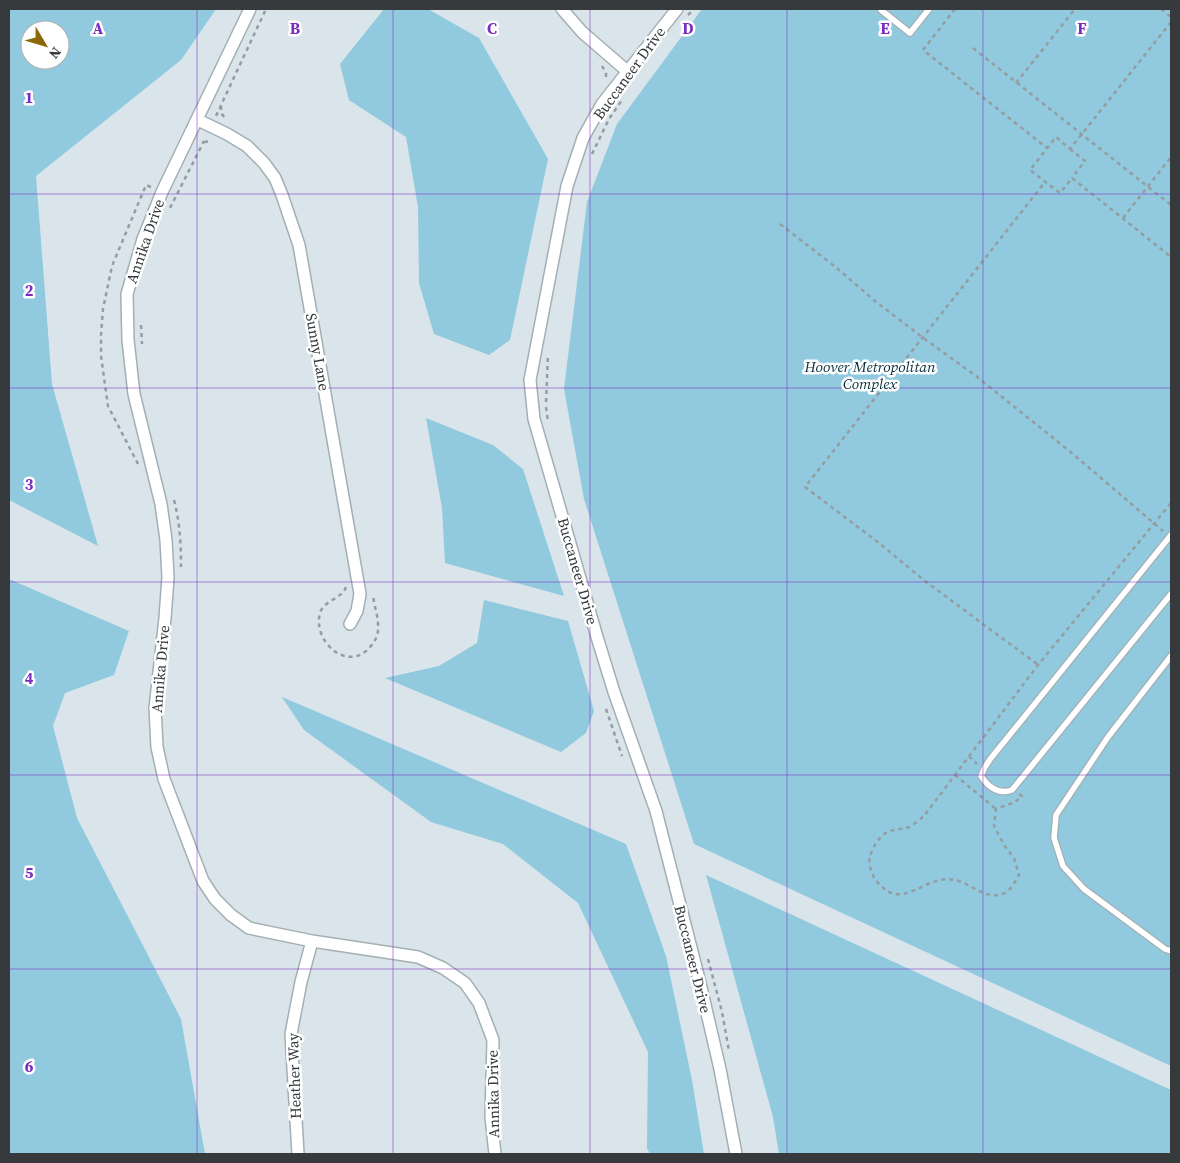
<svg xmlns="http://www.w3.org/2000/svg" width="1180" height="1163" viewBox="0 0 1180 1163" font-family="'Source Serif 4',serif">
<rect width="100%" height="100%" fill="#d9e5ea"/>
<path fill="#91c9de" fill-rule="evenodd" d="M 9,9 L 216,9 L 181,60 L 36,176 L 52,384 L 98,546 L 9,500 ZM 30,30 L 60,30 L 60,60 L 30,60 Z
M 384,9 L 428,9 L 479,38 L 548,159 L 510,340 L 489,355 L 434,334 L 419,283 L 418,207 L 406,137 L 349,100 L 340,64 Z
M 702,9 L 1171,9 L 1171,1066 L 694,844 L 584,499 L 564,389 L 587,202 L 617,124 Z
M 426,418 L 493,445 L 523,469 L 564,596 L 445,563 L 442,508 Z
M 9,579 L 129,631 L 114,675 L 65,693 L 53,726 L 77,818 L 181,1019 L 205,1154 L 9,1154 Z
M 484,600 L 568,621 L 594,711 L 586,733 L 561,752 L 385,678 L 439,666 L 477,643 Z
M 282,697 L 626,844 L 666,956 L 692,1080 L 704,1154 L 650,1154 L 647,1148 L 648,1052 L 578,903 L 503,844 L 431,822 L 304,730 Z
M 706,875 L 1171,1090 L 1171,1154 L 779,1154 L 773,1117 Z"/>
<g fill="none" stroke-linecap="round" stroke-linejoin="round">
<defs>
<path id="lane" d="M 882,9 L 881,10 L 910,33 L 929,9
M 1171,535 L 991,758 L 985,767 L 981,776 C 988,787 999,795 1012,790 L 1171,594
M 1171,656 L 1108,737 L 1056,815 L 1054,838 L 1063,866 L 1084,889 L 1165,949 L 1171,951"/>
<path id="street" d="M 250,9 L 162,192 L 143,239 L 127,294 L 128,340 L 134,394 L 161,504 L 166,540 L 168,577 L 165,618 L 155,708 L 157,747 L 164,779 L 203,881 L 215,899 L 231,915 L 249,928 L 312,941 L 418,957 L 443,968 L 465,983 L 479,1003 L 493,1040 L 491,1117 L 495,1154
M 562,9 L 582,32 L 627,71
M 677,9 L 602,104 L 583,138 L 567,186 L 530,380 L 534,419 L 597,637 L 614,692 L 656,811 L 699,979 L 720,1069 L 736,1154
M 198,120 L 227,134 L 247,146 L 264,163 L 275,178 L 282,195 L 299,245 L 360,594 L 357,611 L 350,624
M 298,1154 L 291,1034 L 301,982 L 312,941"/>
</defs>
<use href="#lane" stroke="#a3afb3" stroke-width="8"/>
<use href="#street" stroke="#a3afb3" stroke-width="14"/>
<path stroke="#949da1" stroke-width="2.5" stroke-dasharray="4 4" stroke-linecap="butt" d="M 955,9 L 923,50 L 1047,148
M 1161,9 L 1171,17
M 688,15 L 694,9
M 1171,22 L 1070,149 L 1056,137 L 1030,170 L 1060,193 L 1072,178 L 1171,257
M 973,48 L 1171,205
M 602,66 L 606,73 L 606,79
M 1016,83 L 1075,9
M 221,106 L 221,113 L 225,118
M 216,116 L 266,9
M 204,142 L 212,141
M 1070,149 L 1085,161 L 1072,178
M 592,154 L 609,119 L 622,100
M 170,208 L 204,141
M 1123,218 L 1171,157
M 780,224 L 838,269 L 875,301 L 922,337 L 976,376 L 1073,454 L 1163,531
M 141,325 L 142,344
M 546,402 L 548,355
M 546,407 L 548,422
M 138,464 L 108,406 L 101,356 L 101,335 L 103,309 L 112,266 L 146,185 L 151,187
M 174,500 C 180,523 181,544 181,567
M 346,587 C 342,599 324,600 320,613 C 312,642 349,674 371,646 C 375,641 378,636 378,629 C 379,619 374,606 373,595
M 1037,664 L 925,581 L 879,543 L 805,487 L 1045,182
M 606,709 L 622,756
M 969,756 L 977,764
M 955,775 L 996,809
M 1019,794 L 1022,796 L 1015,802 L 996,809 L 994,826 L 1004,845 L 1014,858 L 1019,875 C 1014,884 1009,894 998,895 C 982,897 969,883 955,880 C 923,873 902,916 875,879 C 872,875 868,863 870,857 C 872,848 880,834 890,831 C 896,829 903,829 909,827 C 914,825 920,819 924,816 L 1038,665 L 1171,503
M 708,959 L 722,1012 L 729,1051"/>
<use href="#lane" stroke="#fff" stroke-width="5.5"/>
<use href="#street" stroke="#fff" stroke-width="11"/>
</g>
<path fill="none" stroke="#7b2cbf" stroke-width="1" stroke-opacity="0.55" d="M 197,9 L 197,1154M 393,9 L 393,1154M 590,9 L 590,1154M 787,9 L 787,1154M 983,9 L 983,1154M 9,194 L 1171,194M 9,388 L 1171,388M 9,582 L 1171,582M 9,775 L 1171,775M 9,969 L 1171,969"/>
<g text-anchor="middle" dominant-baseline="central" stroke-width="5" stroke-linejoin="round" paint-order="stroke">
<g font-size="15" fill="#363a3c" stroke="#fff">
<text transform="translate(629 73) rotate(-54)">Buccaneer Drive</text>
<text transform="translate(145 241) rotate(-71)">Annika Drive</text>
<text transform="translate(318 352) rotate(80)">Sunny Lane</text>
<text transform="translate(578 571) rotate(74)">Buccaneer Drive</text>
<text transform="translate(160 669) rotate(-85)">Annika Drive</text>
<text transform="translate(693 959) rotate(76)">Buccaneer Drive</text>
<text transform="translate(294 1076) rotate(-92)">Heather Way</text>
<text transform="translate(493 1094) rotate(-91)">Annika Drive</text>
</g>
<g font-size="15" font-style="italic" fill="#062f3c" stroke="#fff">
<text x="870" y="366">Hoover Metropolitan<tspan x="870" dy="17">Complex</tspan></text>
</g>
</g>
<g font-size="16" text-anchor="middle" font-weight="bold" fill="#7b2cbf" stroke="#fff" stroke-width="5" stroke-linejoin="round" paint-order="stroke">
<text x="98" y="34">A</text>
<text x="295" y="34">B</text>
<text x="492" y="34">C</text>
<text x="688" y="34">D</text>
<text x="885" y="34">E</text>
<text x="1082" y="34">F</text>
<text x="29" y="103">1</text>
<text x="29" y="296">2</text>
<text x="29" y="490">3</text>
<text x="29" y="684">4</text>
<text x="29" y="878">5</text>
<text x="29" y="1072">6</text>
</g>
<rect width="1180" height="1163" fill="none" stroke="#363a3c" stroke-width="20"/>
<g transform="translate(45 45) rotate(128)"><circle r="24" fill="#ffffff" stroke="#afb0b1"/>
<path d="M0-4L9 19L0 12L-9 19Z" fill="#8d680a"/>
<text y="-8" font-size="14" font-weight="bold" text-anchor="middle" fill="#363a3c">N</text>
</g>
</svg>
